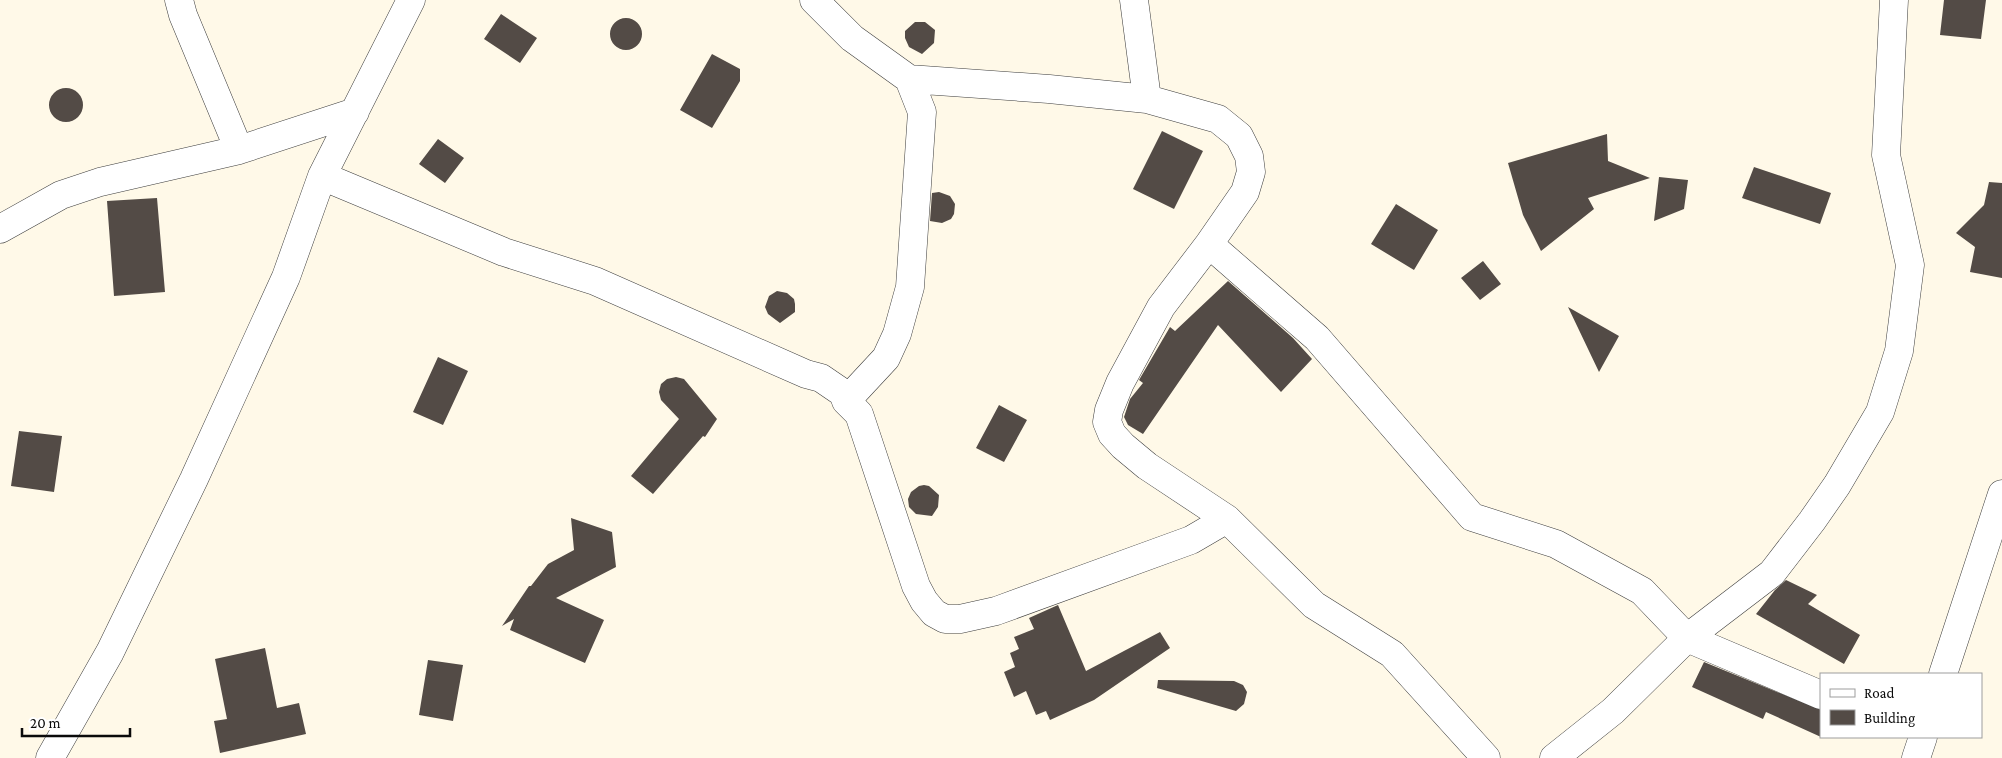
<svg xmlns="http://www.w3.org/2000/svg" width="2002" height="758" viewBox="0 0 2002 758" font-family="'Crimson Pro',serif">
<rect width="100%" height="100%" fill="#fff9e8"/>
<path fill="#534b46" d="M 1944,0 L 1986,0 L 1981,39 L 1940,35 Z
M 501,14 L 537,38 L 520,63 L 484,39 Z
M610 34a16 16 0 1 1 32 0a16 16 0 1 1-32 0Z
M 915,22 L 925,22 L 935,30 L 934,43 L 922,54 L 909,47 L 905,38 L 905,31 Z
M 712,54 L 740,69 L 740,81 L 712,128 L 680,110 Z
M49 105a17 17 0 1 1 34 0a17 17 0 1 1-34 0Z
M 1162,131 L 1203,151 L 1174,209 L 1133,189 Z
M 1607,134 L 1608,161 L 1650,178 L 1588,198 L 1594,209 L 1541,251 L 1523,215 L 1508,163 Z
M 438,139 L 464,158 L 445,183 L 419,164 Z
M 1754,167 L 1831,193 L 1820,224 L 1742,198 Z
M 1659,177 L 1688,180 L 1684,209 L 1654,221 Z
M 1989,182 L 2002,183 L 2002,278 L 1970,272 L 1975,247 L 1956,233 L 1984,205 Z
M 939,192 L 950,196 L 955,204 L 954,214 L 951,219 L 942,223 L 930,221 L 932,193 Z
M 157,198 L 165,292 L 114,296 L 107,201 Z
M 1396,204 L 1438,230 L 1414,270 L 1371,244 Z
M 1483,261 L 1501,284 L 1480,300 L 1461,278 Z
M 1228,281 L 1293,338 L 1312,359 L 1281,392 L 1218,325 L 1143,434 L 1128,425 L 1124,417 L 1130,399 L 1143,383 L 1139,380 L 1170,327 L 1175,331 Z
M 777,291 L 787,293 L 794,299 L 795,304 L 795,312 L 780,323 L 768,314 L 765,307 L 769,296 Z
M 1568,307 L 1619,336 L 1599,372 Z
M 438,357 L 468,371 L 443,425 L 413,412 Z
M 676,377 L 684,379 L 717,419 L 705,437 L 703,436 L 653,494 L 631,476 L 679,419 L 661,400 L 659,392 L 661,384 L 667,379 Z
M 999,405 L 1027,420 L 1004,462 L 976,448 Z
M 19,431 L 62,436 L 54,492 L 11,486 Z
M 924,485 L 929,486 L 939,495 L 938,507 L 932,516 L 916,514 L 909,507 L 908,499 L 911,492 L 919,486 Z
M 571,518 L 612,532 L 616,567 L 556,598 L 604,620 L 585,663 L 510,630 L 514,619 L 502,626 L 529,586 L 531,586 L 548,564 L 574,550 Z
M 1786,580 L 1817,595 L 1808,604 L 1860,635 L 1844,664 L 1756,614 L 1775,590 Z
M 1058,605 L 1086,671 L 1160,632 L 1170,648 L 1094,700 L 1050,720 L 1046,711 L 1036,715 L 1026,691 L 1014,697 L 1004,672 L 1015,667 L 1010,653 L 1019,649 L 1014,637 L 1034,629 L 1029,618 Z
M 265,648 L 277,708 L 299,703 L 306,734 L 220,753 L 214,721 L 227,719 L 215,659 Z
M 428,660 L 463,665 L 453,721 L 419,715 Z
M 1704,662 L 1821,710 L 1821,737 L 1766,712 L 1763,719 L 1692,687 Z
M 1158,680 L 1234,681 L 1243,685 L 1247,692 L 1244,704 L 1236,711 L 1157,688 Z"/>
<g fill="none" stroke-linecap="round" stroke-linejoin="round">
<defs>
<path id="minor" d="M 179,0 L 183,15 L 239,150
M 814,0 L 852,38 L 909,79 L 922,112 L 910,287 L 897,334 L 886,358 L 846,401
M 1134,0 L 1147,99
M 909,79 L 1049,89 L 1147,99 L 1218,119 L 1239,136 L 1249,156 L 1251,172 L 1245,192 L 1209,244 L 1161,307 L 1120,383 L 1109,410 L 1107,422 L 1112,434 L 1123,446 L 1147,466 L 1227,519
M 322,176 L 504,252 L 595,281 L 806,374 L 821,378 L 843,393 L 846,401 L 859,414 L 916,586 L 924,601 L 934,613 L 945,619 L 960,619 L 996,611 L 1191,540 L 1227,519 L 1314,605 L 1392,654 L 1486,758
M 0,229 L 61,195 L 100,182 L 239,150 L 355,112
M 1209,244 L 1317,338 L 1472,517 L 1556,544 L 1642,591 L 1687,638 L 1821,695
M 50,758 L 110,652 L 194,479 L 286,277 L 322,176 L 411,0
M 1554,758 L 1613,711 L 1687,638 L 1772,573 L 1812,521 L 1837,485 L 1880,412 L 1899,351 L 1910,265 L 1886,155 L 1894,0"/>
<path id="tertiary" d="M 1943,674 L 2002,494
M 1916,758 L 1923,737"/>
</defs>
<use href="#minor" stroke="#3d3d3d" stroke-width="29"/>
<use href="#tertiary" stroke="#3d3d3d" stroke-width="29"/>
<use href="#minor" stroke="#fff" stroke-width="28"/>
<use href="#tertiary" stroke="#fff" stroke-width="28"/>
</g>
<rect x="1820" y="673" width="162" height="65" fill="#ffffff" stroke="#9d9d9d"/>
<rect x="1830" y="689" width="25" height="8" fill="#ffffff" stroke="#9d9d9d"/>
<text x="1864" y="698" font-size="15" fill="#0a0a0a">Road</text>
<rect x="1830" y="710" width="25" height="15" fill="#534b46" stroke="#9d9d9d"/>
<text x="1864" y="723" font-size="15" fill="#0a0a0a">Building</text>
<path d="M22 728v8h108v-8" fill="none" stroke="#0a0a0a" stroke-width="2.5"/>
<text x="30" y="728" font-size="15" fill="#0a0a0a" stroke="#ffffff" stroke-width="4" paint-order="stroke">20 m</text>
</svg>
